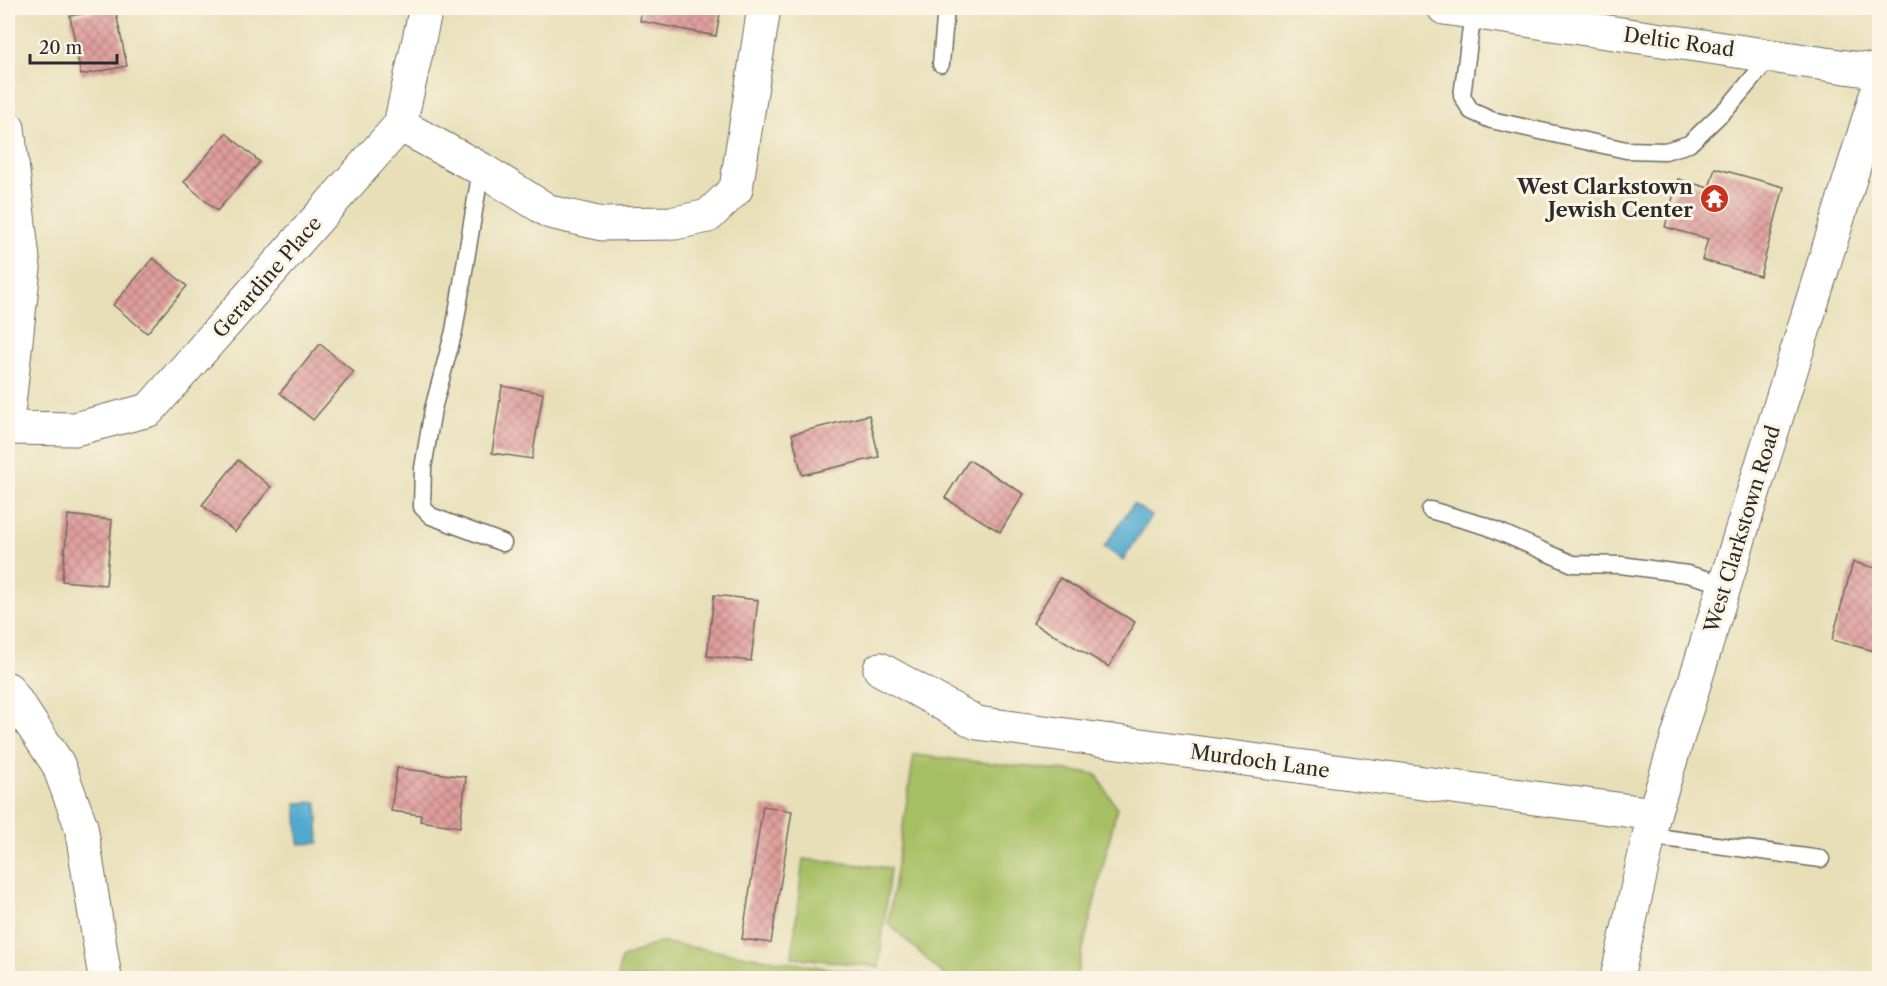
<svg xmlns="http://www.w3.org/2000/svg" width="1887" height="986" viewBox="0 0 1887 986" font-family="'Libre Caslon Text',serif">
<defs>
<pattern id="building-cross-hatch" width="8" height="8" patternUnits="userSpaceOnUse" patternTransform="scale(1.5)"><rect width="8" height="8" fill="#df9d9b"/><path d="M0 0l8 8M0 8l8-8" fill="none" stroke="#b5807f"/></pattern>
</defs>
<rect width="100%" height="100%" fill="#fcf5e5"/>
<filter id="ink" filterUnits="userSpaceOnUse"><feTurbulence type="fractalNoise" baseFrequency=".0167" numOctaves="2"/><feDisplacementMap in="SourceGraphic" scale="12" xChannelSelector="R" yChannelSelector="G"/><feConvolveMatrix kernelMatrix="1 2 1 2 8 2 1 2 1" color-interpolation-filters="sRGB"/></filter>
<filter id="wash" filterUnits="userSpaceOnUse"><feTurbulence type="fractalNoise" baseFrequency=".008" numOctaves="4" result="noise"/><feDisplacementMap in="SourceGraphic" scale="24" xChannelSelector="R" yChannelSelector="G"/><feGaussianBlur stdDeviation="1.35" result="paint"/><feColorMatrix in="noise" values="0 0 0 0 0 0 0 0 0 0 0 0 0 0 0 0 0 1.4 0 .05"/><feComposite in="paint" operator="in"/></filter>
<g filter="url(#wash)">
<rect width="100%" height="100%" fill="#e8dfb9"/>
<path fill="#a7bf64" stroke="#697548" stroke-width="1.5" d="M 914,755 L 1096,774 L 1117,808 L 1076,978 L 947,978 L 888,923 Z
M 803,859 L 890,868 L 879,967 L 792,957 Z
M 658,942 L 891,978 L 618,978 L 621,959 Z"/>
<path fill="#51aacf" stroke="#3e6a7d" stroke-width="1.5" d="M 1133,504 L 1152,516 L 1123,560 L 1104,547 Z
M 317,802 L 319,843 L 299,844 L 296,803 Z"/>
<g id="blocks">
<path fill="url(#building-cross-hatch)" d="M 115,8 L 127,66 L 81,75 L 70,16 Z
M 642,8 L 721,8 L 716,36 L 640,21 Z
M 226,133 L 260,162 L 217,211 L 184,182 Z
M 1715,168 L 1784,187 L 1760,276 L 1702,260 L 1708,239 L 1665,227 L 1678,179 L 1709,188 Z
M 153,258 L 187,286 L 147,333 L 113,305 Z
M 320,344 L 354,372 L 313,420 L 280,393 Z
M 502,386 L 543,393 L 532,459 L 492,453 Z
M 869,415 L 879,457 L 802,475 L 792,434 Z
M 238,460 L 271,487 L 235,532 L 202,505 Z
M 969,460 L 1024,494 L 1000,532 L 945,498 Z
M 68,515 L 112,520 L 106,585 L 62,581 Z
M 1853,562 L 1880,569 L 1880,636 L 1875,651 L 1832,640 Z
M 1060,578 L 1135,622 L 1109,667 L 1033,623 Z
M 714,595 L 758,600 L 751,661 L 707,656 Z
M 397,768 L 466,777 L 460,827 L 420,821 L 421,815 L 391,811 Z
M 763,806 L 792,811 L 771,943 L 742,939 Z"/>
</g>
</g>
<g filter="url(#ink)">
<use href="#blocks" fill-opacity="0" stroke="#6d6a5d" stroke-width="1.5"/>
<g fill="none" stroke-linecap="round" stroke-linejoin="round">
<defs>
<path id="service" d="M 1473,12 L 1462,96 L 1471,111 L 1491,120 L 1626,150 L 1665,151 L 1689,144 L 1731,104 L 1771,56
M 941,64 L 946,8
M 481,169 L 454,331 L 433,409 L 423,468 L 422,507 L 431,516 L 503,543
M 1430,510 L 1486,526 L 1573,564 L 1621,565 L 1687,574 L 1725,584
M 1649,836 L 1821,859"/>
<path id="minor" d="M 1444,8 L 1880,72
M 400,125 L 481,169 L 550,212 L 602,224 L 675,223 L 708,216 L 736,189 L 764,8
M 8,128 L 24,268 L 8,413
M 8,428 L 75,429 L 149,410 L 400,125 L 426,8
M 880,669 L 977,723 L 1654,814
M 8,689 L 58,764 L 81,826 L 105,978"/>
<path id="tertiary" d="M 1617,978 L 1654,814 L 1880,82"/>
</defs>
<use href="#service" stroke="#6d6a5d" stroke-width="19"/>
<use href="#minor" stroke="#6d6a5d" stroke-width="35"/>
<use href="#tertiary" stroke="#6d6a5d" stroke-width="35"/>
<use href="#service" stroke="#fff" stroke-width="16"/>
<use href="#minor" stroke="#fff" stroke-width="33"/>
<use href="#tertiary" stroke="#fff" stroke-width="33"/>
</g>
</g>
<defs>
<symbol id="temple-disc" viewBox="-11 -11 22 22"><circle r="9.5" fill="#c8321e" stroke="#fcf5e5"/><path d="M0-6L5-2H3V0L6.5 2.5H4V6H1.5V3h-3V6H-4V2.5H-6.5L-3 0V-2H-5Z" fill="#fff"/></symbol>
</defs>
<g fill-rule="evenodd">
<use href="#temple-disc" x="1698" y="182" width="33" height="33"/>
</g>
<g text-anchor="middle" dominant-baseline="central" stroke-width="6" stroke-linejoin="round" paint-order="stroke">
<g font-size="20" fill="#2b2b2b" stroke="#fcf5e5">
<text transform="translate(1679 42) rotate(8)">Deltic Road</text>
<text transform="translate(267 277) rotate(-49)">Gerardine Place</text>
<text transform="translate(1742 529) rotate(-73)">West Clarkstown Road</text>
<text transform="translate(1260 761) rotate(8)">Murdoch Lane</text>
</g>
<g font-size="20" font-weight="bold" fill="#2b2b2b" stroke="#fcf5e5" text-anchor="end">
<text x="1693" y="187">West Clarkstown<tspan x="1693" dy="23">Jewish Center</tspan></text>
</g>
</g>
<rect width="1887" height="986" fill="none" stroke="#fcf5e5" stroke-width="30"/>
<path d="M30 54v9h87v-9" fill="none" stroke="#2b2b2b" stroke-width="3"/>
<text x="39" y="54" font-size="18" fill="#2b2b2b" stroke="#fcf5e5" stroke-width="4.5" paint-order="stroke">20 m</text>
</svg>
